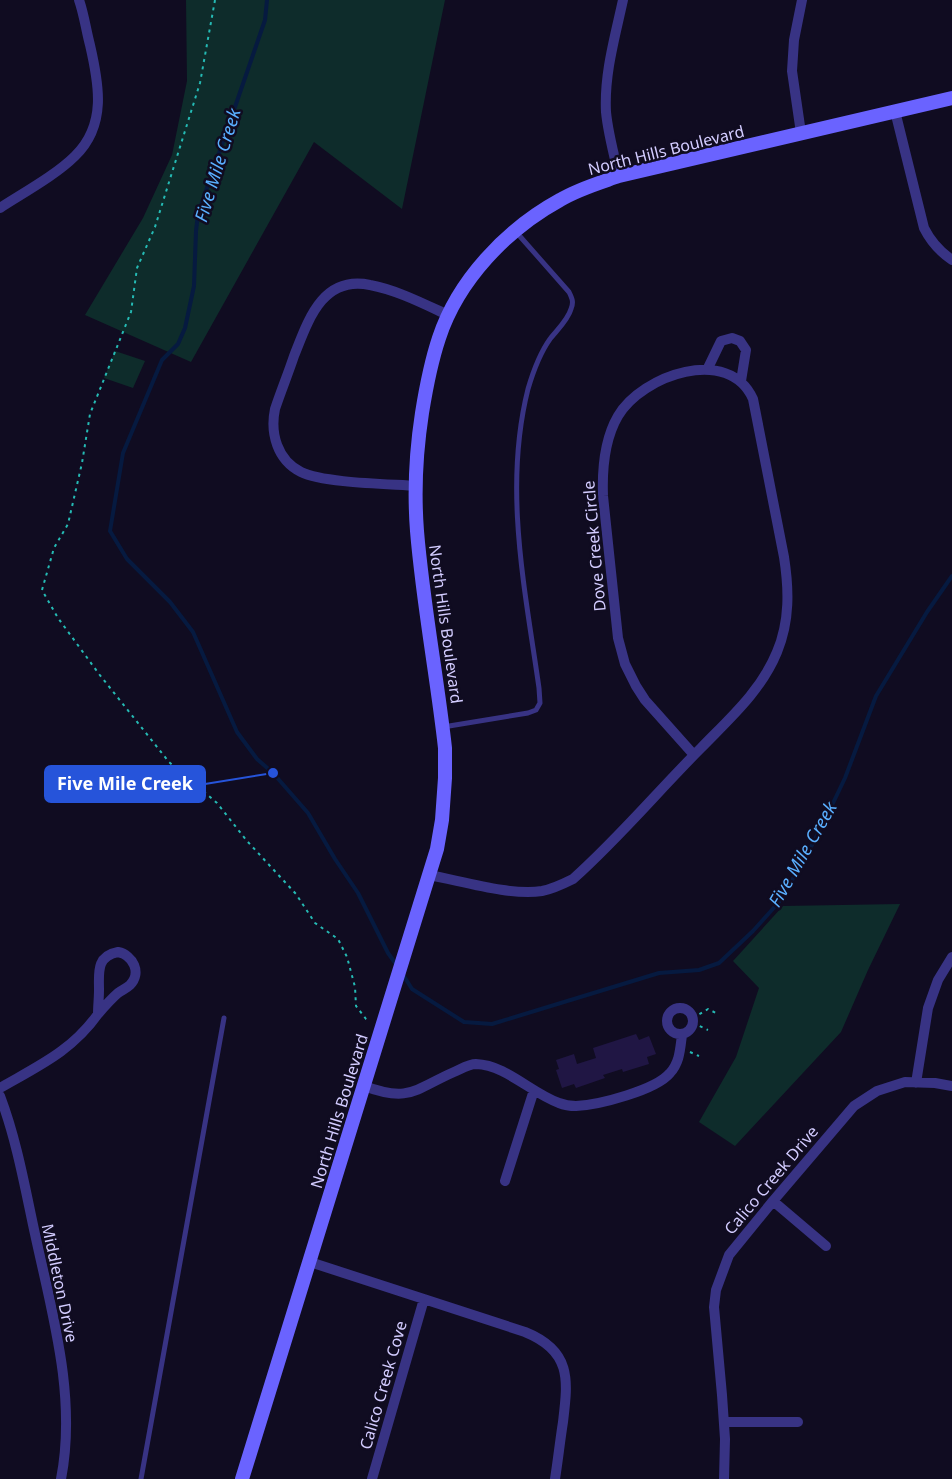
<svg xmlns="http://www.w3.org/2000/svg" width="952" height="1479" viewBox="0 0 952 1479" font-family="'Noto Sans',sans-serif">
<rect width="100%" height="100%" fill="#100c21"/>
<path fill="#0e2c2b" d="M 186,0 L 445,0 L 402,209 L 314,142 L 191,362 L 85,315 L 143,218 L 172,155 L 187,81 Z
M 115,351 L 145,361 L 133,388 L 104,378 Z
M 900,904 L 868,970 L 841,1032 L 735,1146 L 699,1122 L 736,1057 L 759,988 L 733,961 L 783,906 Z"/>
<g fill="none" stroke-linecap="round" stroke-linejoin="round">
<path stroke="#061a40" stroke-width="4" d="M 267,0 L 265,20 L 198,214 L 196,231 L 194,286 L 185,328 L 178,344 L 162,360 L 123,453 L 110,531 L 127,559 L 170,602 L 193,632 L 237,732 L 257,759 L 273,773 L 308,813 L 335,859 L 358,893 L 388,953 L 398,967
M 402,973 L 412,989 L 464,1022 L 492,1024 L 659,973 L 699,970 L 719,963 L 753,931 L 779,902 L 804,860 L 824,822 L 845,778 L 876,696 L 927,612 L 952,576"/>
</g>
<path fill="#201644" d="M 636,1034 L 639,1040 L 649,1036 L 656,1054 L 647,1057 L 649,1064 L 623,1072 L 622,1069 L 603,1075 L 605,1078 L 576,1088 L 574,1084 L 562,1088 L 556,1070 L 559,1069 L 556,1060 L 574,1054 L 577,1064 L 596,1058 L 593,1048 Z"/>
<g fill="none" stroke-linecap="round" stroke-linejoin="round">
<path stroke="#25bab4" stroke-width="2" stroke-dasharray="3 4.5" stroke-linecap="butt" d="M 215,0 L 200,83 L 155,227 L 137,268 L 131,312 L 90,414 L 82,463 L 68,524 L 54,548 L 42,590 L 58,618 L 99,674 L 169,762 L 217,803 L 247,841 L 296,894 L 315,923 L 338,939 L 347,957 L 355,987 L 356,1006 L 366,1019 L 369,1021
M 693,1018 L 708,1009 L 718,1014
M 693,1023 L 708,1030
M 690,1052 L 699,1056"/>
<path stroke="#383384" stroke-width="5" d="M 443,727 L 528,713 L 536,710 L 540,703 L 539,688 C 525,589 503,488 528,389 C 533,372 540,353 550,339 C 557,330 568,320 571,309 C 574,302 572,298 569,292 L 517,233
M 141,1479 L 224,1018"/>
<path stroke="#383384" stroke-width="10" d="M 895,111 L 924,228 C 931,242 939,251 952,260
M 801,133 L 792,71 L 794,40 L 802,0
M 619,176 C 614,155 608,133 606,112 C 604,74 615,37 623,0
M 0,208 C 23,193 56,175 75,156 C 107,125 99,84 90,45 C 86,30 84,14 79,0
M 707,370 L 721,341 L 732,338 L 740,341 L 746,350 L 741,381
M 416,486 C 389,484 323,483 301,472 C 277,460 270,433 275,409 C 281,391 288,374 294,356 C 308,321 322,275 370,285 C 397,290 424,304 448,315
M 429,875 C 462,881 510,896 542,891 C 553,889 563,884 573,879 C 619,838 658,791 701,748 C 730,718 761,691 777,652 C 790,621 789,589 784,557 L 753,399 C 729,345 642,375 618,416 C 604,440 602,469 603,496 L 618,638 L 625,664 L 636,686 L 645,700 L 694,755
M 118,952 C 133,955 142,973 130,985 C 127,988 122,990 118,993 C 111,999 104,1007 98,1014 C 98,1006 99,998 99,990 C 99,973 96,956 118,952 Z
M667 1021a13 13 0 1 1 26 0a13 13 0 1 1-26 0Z
M 916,1083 L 928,1008 L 938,980 L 952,957
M 364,1086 C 410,1103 415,1089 454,1072 C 461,1069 469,1064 476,1064 C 506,1065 531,1093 559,1103 C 564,1105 571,1106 576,1106 C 599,1105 656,1090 670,1073 C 680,1062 680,1049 682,1035
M 0,1088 C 38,1066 72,1051 98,1014
M 0,1096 C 17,1141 25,1188 35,1234 C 52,1313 77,1397 61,1479
M 505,1181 L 534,1090
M 773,1201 L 826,1246
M 310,1262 L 525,1332 C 572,1351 568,1380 563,1422 C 560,1441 558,1460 555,1479
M 724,1422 L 798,1422
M 372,1479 L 424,1299
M 724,1479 L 725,1439 L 722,1395 L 714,1307 L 716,1290 L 729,1255 L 773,1201 L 854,1106 L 877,1091 L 905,1082 L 935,1083 L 952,1086"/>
<path stroke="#6a63ff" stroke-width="14" d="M 242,1479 L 437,849 L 442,820 L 445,778 L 445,748 C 437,676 423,604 417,531 C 414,492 416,452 422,413 C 426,388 431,362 439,338 C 458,280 507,229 560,200 C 578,189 599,183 619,176 L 952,98"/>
</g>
<g text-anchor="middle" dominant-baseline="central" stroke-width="5" stroke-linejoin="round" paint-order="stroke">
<g font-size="16" fill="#d3ccff" stroke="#100c21">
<text transform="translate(666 150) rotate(-14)">North Hills Boulevard</text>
<text transform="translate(594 546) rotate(-95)">Dove Creek Circle</text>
<text transform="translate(446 624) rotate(82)">North Hills Boulevard</text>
<text transform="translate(339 1111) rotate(-73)">North Hills Boulevard</text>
<text transform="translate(771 1180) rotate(-50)">Calico Creek Drive</text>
<text transform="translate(60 1283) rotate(78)">Middleton Drive</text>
<text transform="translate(383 1385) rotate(-74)">Calico Creek Cove</text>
</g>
<g font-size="18" font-style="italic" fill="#5aafff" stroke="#100c21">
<text transform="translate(217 165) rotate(-73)">Five Mile Creek</text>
<text transform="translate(802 854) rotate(-60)">Five Mile Creek</text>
</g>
</g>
<path fill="none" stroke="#2654da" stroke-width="2" d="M273 773L205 784"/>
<circle fill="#2654da" stroke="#100c21" stroke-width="2" cx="273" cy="773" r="6"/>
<rect fill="#2654da" stroke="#2654da" stroke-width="2" x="45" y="766" width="160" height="36" rx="6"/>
<g font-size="18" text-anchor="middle" font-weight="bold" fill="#fff">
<text x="125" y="790">Five Mile Creek</text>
</g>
</svg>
